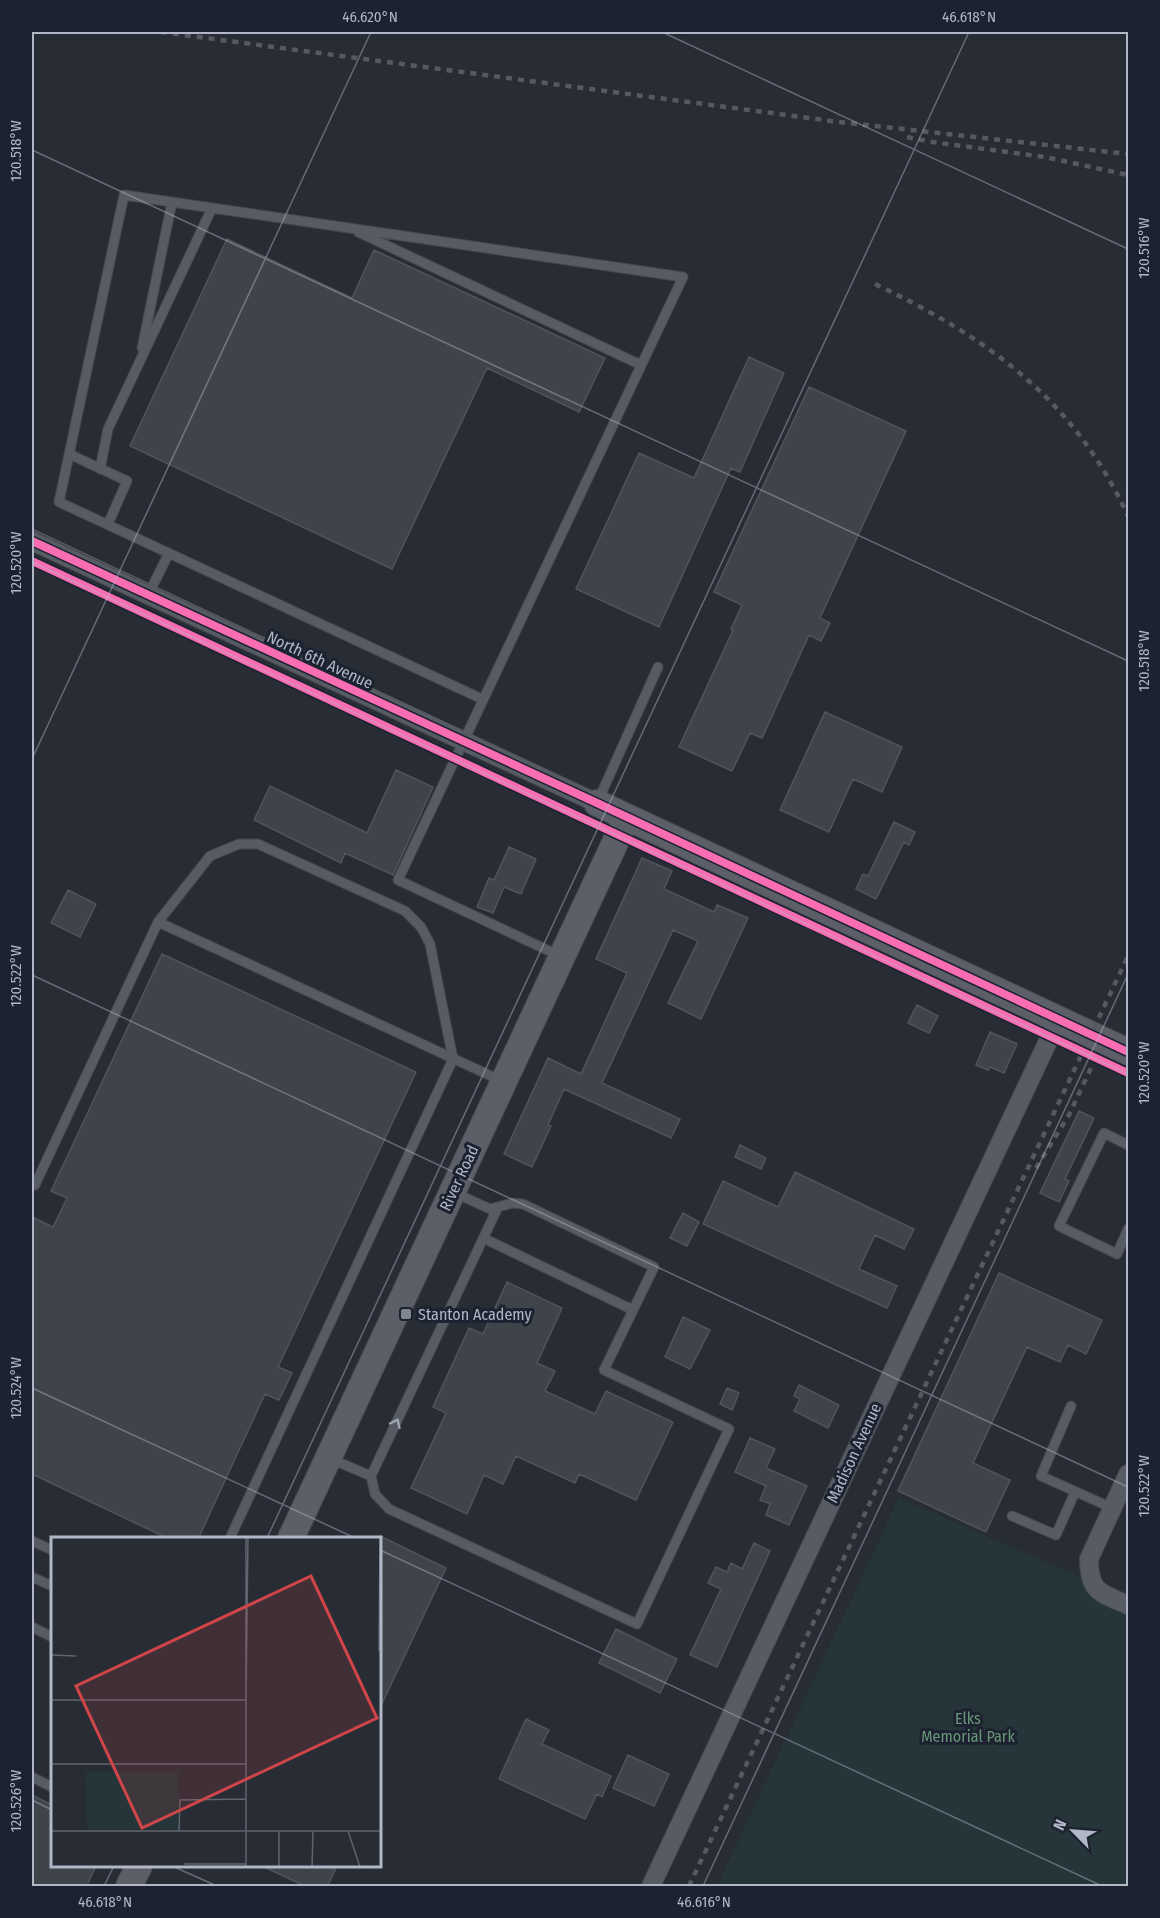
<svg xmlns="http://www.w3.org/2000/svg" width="1160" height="1918" viewBox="0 0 1160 1918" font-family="'Fira Sans Condensed',sans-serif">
<rect width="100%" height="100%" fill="#282c35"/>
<path fill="#25353a" d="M 899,1498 L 1128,1598 L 1128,1886 L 717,1886 Z"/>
<path fill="#3f434a" stroke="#50545d" stroke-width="1.5" d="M 227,239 L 352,298 L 374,250 L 605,358 L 579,412 L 487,368 L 392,569 L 130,446 Z
M 749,357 L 784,373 L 740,472 L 731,468 L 659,627 L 576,589 L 639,453 L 694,478 Z
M 809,387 L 906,431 L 820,618 L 830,623 L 821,641 L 809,635 L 762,738 L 750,733 L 732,771 L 679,747 L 733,630 L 731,629 L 742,605 L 714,592 Z
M 825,712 L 902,747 L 882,792 L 853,779 L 829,832 L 780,810 Z
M 396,770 L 433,787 L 393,875 L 345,853 L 341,863 L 254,820 L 270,786 L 367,833 Z
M 894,822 L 915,832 L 909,845 L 904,842 L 876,899 L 856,889 L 863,874 L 868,876 Z
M 509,847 L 536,859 L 521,894 L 504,887 L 493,913 L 477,907 L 489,878 L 494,880 Z
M 642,858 L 672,871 L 664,889 L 714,912 L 717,905 L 748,918 L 701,1019 L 668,1003 L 698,941 L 673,930 L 602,1083 L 680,1119 L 671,1138 L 564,1089 L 548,1125 L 551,1126 L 532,1167 L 504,1154 L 548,1058 L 581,1074 L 627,973 L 596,959 Z
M 68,890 L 96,904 L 80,937 L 51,923 Z
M 162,954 L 416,1072 L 278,1367 L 292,1373 L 279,1400 L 265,1394 L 198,1539 L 169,1539 L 32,1474 L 32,1217 L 53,1227 L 67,1198 L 51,1191 Z
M 917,1005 L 938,1016 L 929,1033 L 908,1023 Z
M 990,1032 L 1017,1044 L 1004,1073 L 990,1067 L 988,1070 L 976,1065 Z
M 1079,1111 L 1094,1118 L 1065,1179 L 1069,1181 L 1059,1202 L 1040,1193 Z
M 740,1145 L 766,1158 L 761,1169 L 735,1157 Z
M 795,1172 L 914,1229 L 904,1249 L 875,1235 L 859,1269 L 897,1286 L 887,1308 L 703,1224 L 723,1181 L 778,1207 Z
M 683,1213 L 699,1222 L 687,1246 L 670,1238 Z
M 999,1273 L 1102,1320 L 1086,1354 L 1068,1345 L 1060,1362 L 1027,1347 L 973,1463 L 1010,1480 L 986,1532 L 898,1491 Z
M 507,1282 L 562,1308 L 537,1363 L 555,1371 L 545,1391 L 595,1414 L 606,1391 L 673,1422 L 636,1500 L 579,1474 L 575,1483 L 516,1456 L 503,1484 L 484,1475 L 467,1514 L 411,1488 L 446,1413 L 433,1407 L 469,1328 L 483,1334 Z
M 683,1317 L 710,1330 L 690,1369 L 665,1357 Z
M 799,1385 L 839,1405 L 828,1428 L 794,1411 L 800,1399 L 794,1396 Z
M 727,1388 L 739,1393 L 732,1410 L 720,1404 Z
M 750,1438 L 775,1449 L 766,1468 L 807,1486 L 789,1525 L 766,1515 L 770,1504 L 760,1500 L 766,1486 L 735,1472 Z
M 380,1536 L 446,1568 L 380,1708 Z
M 754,1543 L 770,1551 L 717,1667 L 690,1655 L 721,1589 L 708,1583 L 716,1567 L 727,1572 L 731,1563 L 742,1569 Z
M 616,1629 L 677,1659 L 660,1693 L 599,1663 Z
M 526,1719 L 549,1730 L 542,1744 L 611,1776 L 602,1797 L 597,1794 L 585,1819 L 499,1779 Z
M 628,1755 L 669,1774 L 654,1806 L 613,1788 Z
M 32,1795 L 52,1805 L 52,1866 L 96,1866 L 86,1887 L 32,1887 Z
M 262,1866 L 337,1866 L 327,1887 L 307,1887 Z"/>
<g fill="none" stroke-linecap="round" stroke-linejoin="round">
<defs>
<path id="lane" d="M 358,232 L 641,365
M 142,348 L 172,202
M 69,454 L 127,481 L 108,524
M 100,469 L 108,429 L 212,208
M 148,595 L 169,553
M 482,699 L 59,502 L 124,195 L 683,277 L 398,880 L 560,956
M 598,801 L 658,667
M 158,922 L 210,856 L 239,844 L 258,844 L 405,911 L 421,927 L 430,944 L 453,1059 L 230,1538
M 1128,1145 L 1104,1133 L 1059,1226 L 1117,1254 L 1128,1229
M 32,1183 L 35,1185 L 158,922 L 502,1081
M 483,1238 L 633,1310
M 1071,1406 L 1041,1476 L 1112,1508
M 331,1459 L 371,1476 L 375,1494 L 389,1509 L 637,1624 L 729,1429 L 604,1370 L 654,1267 L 523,1204 L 513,1203 L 490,1209 L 453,1192
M 371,1476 L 498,1207
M 1012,1516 L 1056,1535 L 1075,1492
M 32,1541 L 52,1550
M 32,1577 L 52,1586
M 32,1627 L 52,1637
M 32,1777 L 52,1787"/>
<path id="street" d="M 32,541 L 597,803
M 1128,1474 L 1089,1559 C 1089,1593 1101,1593 1128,1605
M 651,1886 L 1058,1020"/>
<path id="secondary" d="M 597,803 L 1128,1052
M 291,1538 L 627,817
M 129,1886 L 139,1866"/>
</defs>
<use href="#lane" stroke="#44474e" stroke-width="11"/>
<use href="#street" stroke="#44474e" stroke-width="20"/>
<use href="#secondary" stroke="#44474e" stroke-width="28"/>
<use href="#lane" stroke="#575b63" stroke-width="9"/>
<use href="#street" stroke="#575b63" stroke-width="18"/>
<use href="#secondary" stroke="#5c5f68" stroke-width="26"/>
<path stroke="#565a60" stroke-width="1.5" d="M 32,529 L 546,770 L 597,803"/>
<path stroke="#565a60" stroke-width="4.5" stroke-dasharray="6 6" stroke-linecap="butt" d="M 161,32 L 839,122 L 1128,154
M 907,137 L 932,142 L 1045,157 L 1128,175
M 875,284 C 988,338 1074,399 1128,516
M 1036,1168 L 1069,1115 L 1091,1068
M 689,1886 L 1128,956"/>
<defs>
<path id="cycleway" d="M 32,541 L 597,803 L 1128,1052
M 32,561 L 1128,1073"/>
</defs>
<use href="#cycleway" stroke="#1c222f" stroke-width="11"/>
<use href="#cycleway" stroke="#f96db3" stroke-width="8"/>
</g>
<defs><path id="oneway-chevron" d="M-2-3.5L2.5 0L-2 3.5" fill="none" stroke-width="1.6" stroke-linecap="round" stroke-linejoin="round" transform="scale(1.5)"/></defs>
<use stroke="#9fa5b2" href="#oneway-chevron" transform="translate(396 1423) rotate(-65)"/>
<path fill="none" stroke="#b1b7c6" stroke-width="1.5" stroke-opacity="0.45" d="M 662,32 L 1128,249M 32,150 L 1128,661M 32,562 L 1128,1074M 32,759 L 371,32M 32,975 L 1128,1487M 32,1388 L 355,1538M 267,1538 L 969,32M 380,1550 L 1102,1886M 32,1800 L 52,1810M 172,1866 L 217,1886M 104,1886 L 114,1866M 703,1886 L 1128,974"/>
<rect fill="#818693" stroke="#1c222f" stroke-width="2" x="400" y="1308" width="12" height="12" rx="3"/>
<g text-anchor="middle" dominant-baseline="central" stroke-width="6" stroke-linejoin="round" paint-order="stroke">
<g font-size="16" fill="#b1b7c6" stroke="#1c222f">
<text transform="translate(320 660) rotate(25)">North 6th Avenue</text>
<text transform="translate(459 1178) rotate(-65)">River Road</text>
<text transform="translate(854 1453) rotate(-65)">Madison Avenue</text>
</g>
<g font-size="16" fill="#b1b7c6" stroke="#1c222f" text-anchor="start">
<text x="418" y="1314">Stanton Academy</text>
</g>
<g font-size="16" fill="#699678" stroke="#1c222f">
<text x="968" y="1718">Elks<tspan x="968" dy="18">Memorial Park</tspan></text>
</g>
</g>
<g transform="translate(51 1537)">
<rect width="330" height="330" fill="#282c35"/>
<path d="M 35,235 L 127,235 L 129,292 L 36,292 Z" fill="#25353a"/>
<path fill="none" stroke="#5f646f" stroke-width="1.5" d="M 195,0 L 195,330M 328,114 L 329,0M 0,118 L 25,119M 195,158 L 197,0M 0,163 L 195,163M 0,227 L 195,227M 0,294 L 330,294M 128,294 L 129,263 L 195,262M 297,294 L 309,330M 133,327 L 195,327M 228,330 L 228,294M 261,330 L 262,294"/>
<path fill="#cf4548" fill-opacity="0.15" stroke="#cf4548" stroke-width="3" d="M 260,39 L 326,181 L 91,291 L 25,149 Z"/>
<rect width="330" height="330" fill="none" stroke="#b1b7c6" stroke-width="3"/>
</g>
<rect width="1160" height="1918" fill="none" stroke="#1c222f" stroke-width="66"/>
<g transform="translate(1073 1831) rotate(295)" stroke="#1c222f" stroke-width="4.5" paint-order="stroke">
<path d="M0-4.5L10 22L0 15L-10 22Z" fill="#b1b7c6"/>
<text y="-9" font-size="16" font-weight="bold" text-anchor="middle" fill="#b1b7c6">N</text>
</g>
<rect x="33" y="33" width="1094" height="1852" fill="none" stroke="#b1b7c6" stroke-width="2"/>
<g font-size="15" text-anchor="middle" fill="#b1b7c6">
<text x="370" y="22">46.620°N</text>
<text x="969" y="22">46.618°N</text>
<text transform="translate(16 151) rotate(-90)" y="5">120.518°W</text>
<text transform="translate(1144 248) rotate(-90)" y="5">120.516°W</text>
<text transform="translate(16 563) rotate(-90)" y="5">120.520°W</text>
<text transform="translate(1144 661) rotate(-90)" y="5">120.518°W</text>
<text transform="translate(16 976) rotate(-90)" y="5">120.522°W</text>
<text transform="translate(1144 1073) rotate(-90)" y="5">120.520°W</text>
<text transform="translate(16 1388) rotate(-90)" y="5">120.524°W</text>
<text transform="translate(1144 1486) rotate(-90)" y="5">120.522°W</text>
<text transform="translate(16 1801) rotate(-90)" y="5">120.526°W</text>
<text x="105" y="1907">46.618°N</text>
<text x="704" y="1907">46.616°N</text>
</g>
</svg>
